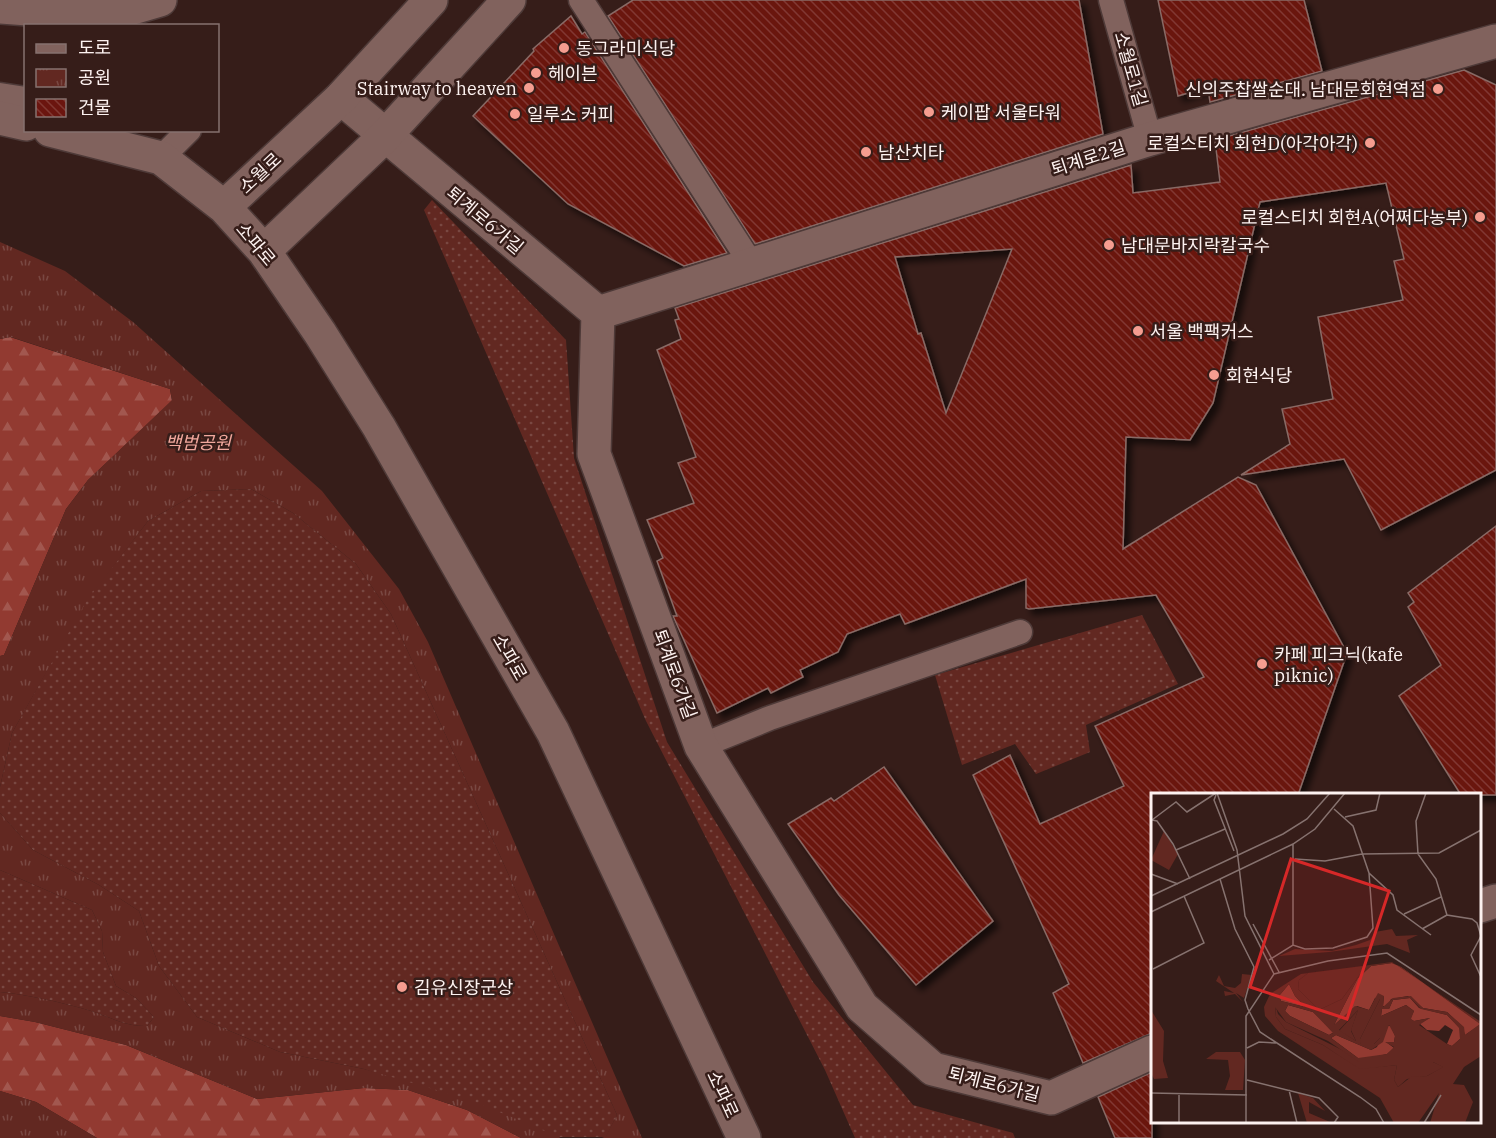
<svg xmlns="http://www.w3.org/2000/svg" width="1496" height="1138" viewBox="0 0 1496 1138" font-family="'IBM Plex Serif','Noto Sans KR',serif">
<defs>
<pattern id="grass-dots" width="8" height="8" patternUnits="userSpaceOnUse" patternTransform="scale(1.5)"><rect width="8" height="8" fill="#622821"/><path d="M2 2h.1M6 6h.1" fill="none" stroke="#794842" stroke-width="1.8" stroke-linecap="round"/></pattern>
<pattern id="forest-firs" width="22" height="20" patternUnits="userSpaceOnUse" patternTransform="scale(1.5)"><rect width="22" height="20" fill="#923a31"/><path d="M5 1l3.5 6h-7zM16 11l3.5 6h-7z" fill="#a2574f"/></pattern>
<pattern id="park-tufts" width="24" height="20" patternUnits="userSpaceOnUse" patternTransform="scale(1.5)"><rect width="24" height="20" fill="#622821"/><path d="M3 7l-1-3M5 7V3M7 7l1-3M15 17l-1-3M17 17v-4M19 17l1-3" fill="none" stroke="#794842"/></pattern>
<pattern id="building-back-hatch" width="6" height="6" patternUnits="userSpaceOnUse" patternTransform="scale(1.5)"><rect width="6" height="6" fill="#6b150f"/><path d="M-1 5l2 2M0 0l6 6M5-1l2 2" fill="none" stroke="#813832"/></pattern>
<filter id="shadow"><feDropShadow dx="5.5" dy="5.5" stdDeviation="3" flood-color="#0009"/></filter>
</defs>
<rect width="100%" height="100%" fill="#361d19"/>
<path fill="url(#grass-dots)" d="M 432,200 L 566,340 L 574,458 L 667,742 L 813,982 L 913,1105 L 1013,1133 L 1015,1138 L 855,1138 L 825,1070 L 646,721 L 424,210 Z
M 251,489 L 293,513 L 356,564 L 391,614 L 617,1115 L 606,1137 L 555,1137 L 364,1069 L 280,1052 L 197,1017 L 159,966 L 139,911 L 99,885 L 33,850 L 0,813 L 0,787 L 12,733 L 85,602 L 148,521 L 201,491 Z
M 1142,615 L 1178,684 L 1086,725 L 1090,752 L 1036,774 L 1015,744 L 962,765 L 935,675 Z
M 0,870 L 92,910 L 102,931 L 103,952 L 116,986 L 136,998 L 154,1017 L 147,1026 C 126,1027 108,1016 88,1010 C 59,1002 30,995 0,992 Z"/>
<path fill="url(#forest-firs)" d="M 10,337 L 170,389 L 172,401 L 88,480 L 66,509 L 4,655 L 0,656 L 0,339 Z
M 0,1016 L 35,1022 L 126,1045 L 257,1099 L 364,1088 L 408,1090 L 467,1110 L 521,1138 L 97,1138 L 36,1102 L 0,1091 Z"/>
<path fill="url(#park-tufts)" d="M 0,242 L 65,271 L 133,322 L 322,491 L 399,589 L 428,642 L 642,1138 L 602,1138 L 606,1136 L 617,1115 L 391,614 L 356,564 L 293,513 L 251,489 L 201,491 L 148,521 L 86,602 L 12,733 L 0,787 L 0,656 L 4,655 L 66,509 L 88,480 L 172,400 L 170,389 L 11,337 L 0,339 Z
M 0,813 L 33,850 L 99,885 L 139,911 L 159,966 L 197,1017 L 280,1052 L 364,1069 L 471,1100 L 561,1138 L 521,1138 L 467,1110 L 408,1090 L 364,1088 L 257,1099 L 126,1045 L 35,1022 L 0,1016 L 0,992 C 30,995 59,1002 88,1010 C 108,1016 126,1027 147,1026 L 154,1017 L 136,998 L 116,986 L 103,952 L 102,931 L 92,910 L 0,870 Z
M 0,1091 L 36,1102 L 97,1138 L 0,1138 Z"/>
<path fill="url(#building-back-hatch)" stroke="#896a65" stroke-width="1.5" fill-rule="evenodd" filter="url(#shadow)" d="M 633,0 L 1079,0 L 1103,134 L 755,244 L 608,16 Z
M 1158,0 L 1304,0 L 1322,71 L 1210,102 L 1208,87 L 1178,96 Z
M 571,16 L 582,34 L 585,32 L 727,253 L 684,266 L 568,204 L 473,116 L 534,51 L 533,49 Z
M 1464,70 L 1496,85 L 1496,470 L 1381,530 L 1344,459 L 1241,475 L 1290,444 L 1282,409 L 1333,399 L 1318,317 L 1403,300 L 1394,261 L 1404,259 L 1386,183 L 1260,202 L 1213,403 L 1190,440 L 1126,437 L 1123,549 L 1238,477 L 1256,485 L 1347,653 L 1298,795 L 1152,795 L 1152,1033 L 1083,1063 L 1053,993 L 1069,984 L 973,775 L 1010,755 L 1040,824 L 1124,786 L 1095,726 L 1204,677 L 1156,595 L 1029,609 L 1026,608 L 1026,579 L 905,624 L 900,614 L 847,634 L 838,652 L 800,670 L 803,677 L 771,693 L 768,688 L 717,713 L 673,616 L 677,616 L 657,561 L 663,558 L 647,520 L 694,503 L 678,463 L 696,457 L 657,350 L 681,339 L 675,320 L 679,319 L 675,308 L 1131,165 L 1133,193 L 1220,182 L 1215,140 ZM 1012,249 L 946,413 L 921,333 L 918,334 L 895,257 Z
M 1496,526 L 1496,795 L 1461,795 L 1399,696 L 1441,665 L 1408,607 L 1414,602 L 1408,593 Z
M 884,767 L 993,921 L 916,985 L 839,895 L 788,824 L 831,798 L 834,801 Z
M 1152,1072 L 1152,1138 L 1115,1138 L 1098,1097 Z"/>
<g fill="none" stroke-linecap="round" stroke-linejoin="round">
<defs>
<path id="service" d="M 581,0 L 752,265
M 1111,0 L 1150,139
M 0,95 L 26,99
M 161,158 L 189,130
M 701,746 L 770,718 L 1020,632"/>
<path id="minor" d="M 0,7 L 109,15 L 160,0
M 341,98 L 598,313 L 594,454 L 701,746 L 862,1007 L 933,1069 L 1051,1098 L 1152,1052
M 598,313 L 1150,139 L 1496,41
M 1480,906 L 1496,901"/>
<path id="secondary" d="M 0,118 L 26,124
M 50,130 L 161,158 L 224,207 L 264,251 L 320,333 L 379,427 L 553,732 L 744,1138
M 224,207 L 341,98 L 431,0
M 264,251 L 385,136 L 509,0"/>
</defs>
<use href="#service" stroke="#4e3a38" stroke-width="27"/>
<use href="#minor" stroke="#4e3a38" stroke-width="36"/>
<use href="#secondary" stroke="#4e3a38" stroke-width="36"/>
<use href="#service" stroke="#81625d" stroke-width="24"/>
<use href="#minor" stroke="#81625d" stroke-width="33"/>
<use href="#secondary" stroke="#81625d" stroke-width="33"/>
</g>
<g fill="#f59d90" stroke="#361d19" stroke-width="2">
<circle cx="564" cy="48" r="6"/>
<circle cx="536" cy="73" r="6"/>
<circle cx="529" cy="88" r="6"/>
<circle cx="1438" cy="89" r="6"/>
<circle cx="929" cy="112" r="6"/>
<circle cx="515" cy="114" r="6"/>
<circle cx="1370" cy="143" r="6"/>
<circle cx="866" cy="152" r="6"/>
<circle cx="1480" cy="217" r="6"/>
<circle cx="1109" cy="245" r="6"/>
<circle cx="1138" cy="331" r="6"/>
<circle cx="1214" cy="375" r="6"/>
<circle cx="1262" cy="664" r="6"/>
<circle cx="402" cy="987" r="6"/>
</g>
<g text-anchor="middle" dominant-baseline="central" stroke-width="5" stroke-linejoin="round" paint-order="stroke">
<g font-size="18" fill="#fdf2f0" stroke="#361d19" text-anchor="start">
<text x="576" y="48">동그라미식당</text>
<text x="548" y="73">헤이븐</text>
<text x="517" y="88" text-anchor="end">Stairway to heaven</text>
<text x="1426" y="89" text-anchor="end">신의주찹쌀순대. 남대문회현역점</text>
<text x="941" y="112">케이팝 서울타워</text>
<text x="527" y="114">일루소 커피</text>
<text x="1358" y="143" text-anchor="end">로컬스티치 회현D(아각아각)</text>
<text x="878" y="152">남산치타</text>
<text x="1468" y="217" text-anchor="end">로컬스티치 회현A(어쩌다농부)</text>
<text x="1121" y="245">남대문바지락칼국수</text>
<text x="1150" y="331">서울 백팩커스</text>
<text x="1226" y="375">회현식당</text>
<text x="1274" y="654">카페 피크닉(kafe<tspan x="1274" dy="21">piknic)</tspan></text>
<text x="414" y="987">김유신장군상</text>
</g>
<g font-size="18" fill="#fdf2f0" stroke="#361d19">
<text transform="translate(1131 69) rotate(74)">소월로1길</text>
<text transform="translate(1088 158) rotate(-18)">퇴계로2길</text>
<text transform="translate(260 173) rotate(-43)">소월로</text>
<text transform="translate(485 220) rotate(40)">퇴계로6가길</text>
<text transform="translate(256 244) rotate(50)">소파로</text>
<text transform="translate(510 657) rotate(60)">소파로</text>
<text transform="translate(675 674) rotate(70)">퇴계로6가길</text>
<text transform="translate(994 1084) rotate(14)">퇴계로6가길</text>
<text transform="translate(723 1094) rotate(65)">소파로</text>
</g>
<g font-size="18" font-style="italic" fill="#f2a89d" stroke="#361d19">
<text x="198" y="442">백범공원</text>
</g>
</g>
<g transform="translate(1151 793)">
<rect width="330" height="330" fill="#361d19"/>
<path d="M 13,38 L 27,61 L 18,77 L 0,67 ZM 241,136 L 245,143 L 267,142 L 256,147 L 259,160 L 236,151 L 178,159 L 128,163 L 144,156 L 181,158 L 205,152 L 219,147 L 224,139 ZM 211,173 L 213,176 L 191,206 L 168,217 L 147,196 L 148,187 L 157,180 ZM 91,181 L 101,182 L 93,205 L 85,200 L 92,209 L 84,201 L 74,203 L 73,198 L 83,200 L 65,188 L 68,182 L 73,193 L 84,195 L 90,190 ZM 229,206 L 229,245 L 223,251 L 210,251 L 208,248 ZM 124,211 L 127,221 L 135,229 L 215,269 L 282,269 L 293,274 L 276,283 L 256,286 L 247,294 L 243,287 L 246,272 L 209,277 L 172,252 L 134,236 L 125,224 ZM 207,217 L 200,238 L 205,248 L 188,238 ZM 65,259 L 89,259 L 94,267 L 92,297 L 74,297 L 79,283 L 77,267 L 55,266 ZM 147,300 L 162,305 L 174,318 L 158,309 L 158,320 L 179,329 L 156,330 Z" fill="#622821"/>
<path d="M 241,170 L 250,174 L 330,231 L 314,242 L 311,233 L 296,219 L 272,215 L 257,203 L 240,206 L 236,214 L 232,213 L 233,203 L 224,205 L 218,217 L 206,213 L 183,232 L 207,185 L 220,173 ZM 138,191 L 144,203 L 154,214 L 130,208 L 128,203 ZM 259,205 L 268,215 L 296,222 L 309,235 L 309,246 L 301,253 L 296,251 L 302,237 L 294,232 L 288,238 L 276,237 L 268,230 L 279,225 L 263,228 L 259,226 L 263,218 L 255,212 L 230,223 L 231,216 L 238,216 L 242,207 ZM 137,212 L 162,219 L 183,239 L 178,242 L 139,223 L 134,218 ZM 234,233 L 240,233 L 244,243 L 243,249 L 235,249 L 243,255 L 236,261 L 213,266 L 207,265 L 180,245 L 185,242 L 220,257 L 226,254 Z" fill="#923a31"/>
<path d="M 241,169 L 330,229 L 330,263 L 313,274 L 302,291 L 313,292 L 322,309 L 314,330 L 279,330 L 288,300 L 267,330 L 243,330 L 229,305 L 127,238 L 114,223 L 113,214 L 119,201 L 150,181 ZM 241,170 L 250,174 L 329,231 L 314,242 L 313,234 L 296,219 L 272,215 L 260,203 L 242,205 L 232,214 L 233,203 L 227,200 L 218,217 L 204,213 L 183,232 L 207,185 L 220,173 ZM 211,173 L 213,176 L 191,206 L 168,217 L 147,196 L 148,187 L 157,180 ZM 138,191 L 144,203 L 154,214 L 130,208 L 128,203 ZM 259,205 L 270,216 L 296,222 L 308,235 L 309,246 L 301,253 L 296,251 L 268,232 L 279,225 L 263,228 L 260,226 L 263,218 L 255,212 L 230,223 L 231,216 L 238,216 L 242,207 ZM 229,206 L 229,245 L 223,251 L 210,251 L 209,246 ZM 137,212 L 162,219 L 182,240 L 178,242 L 139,223 L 134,218 ZM 124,214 L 135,229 L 177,248 L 208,269 L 282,269 L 292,274 L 276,283 L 260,284 L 247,294 L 243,287 L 246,272 L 209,276 L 172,252 L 134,236 L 125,224 ZM 207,217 L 200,237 L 205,248 L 188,237 ZM 238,232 L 244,243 L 243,249 L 234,249 L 243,254 L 236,261 L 207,265 L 180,245 L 185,242 L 220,257 L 232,249 ZM 0,217 L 13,238 L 12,268 L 17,285 L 3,286 L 0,280 Z" fill="#622821" fill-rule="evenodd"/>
<path fill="none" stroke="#86726f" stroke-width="1.5" d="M 66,0 L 86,57 L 94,123 L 123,181M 275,0 L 265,28 L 267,61 L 285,86 L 296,122 L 321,126 L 326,130 L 330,143 L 320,162 L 330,184M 65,2 L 63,7 L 83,58M 183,16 L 202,33 L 218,80 L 242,102 L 246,117 L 280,142M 194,24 L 225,17 L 229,0M 1,27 L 25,9 L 36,19 L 65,0M 1,27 L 6,28 L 22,51 L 39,86M 142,51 L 142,152M 25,57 L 74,36M 144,66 L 174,68 L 211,61 L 288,60 L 330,37M 0,81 L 27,91M 69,86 L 84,136 L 103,174 L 94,207 L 97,216M 0,103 L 132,41 L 156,26 L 179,0M 0,119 L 142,51 L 164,36 L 194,0M 253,121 L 290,104M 102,131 L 128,179M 271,136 L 296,122M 118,167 L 142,152 L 154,156 L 182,155 L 216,144 L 222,135 L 218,80M 2,176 L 53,150 L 33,103M 97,216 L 109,239 L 209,304 L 225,316 L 233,330M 96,255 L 108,249 L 125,250M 96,287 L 168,305 L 187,324 L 183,330M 138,297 L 146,330M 0,300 L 96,302M 28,330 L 28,302M 95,330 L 95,223 L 123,181 L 177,168 L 236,160 L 330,222M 273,330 L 290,302"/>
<path fill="#d62828" fill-opacity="0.15" stroke="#d62828" stroke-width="3" d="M 140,66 L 238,98 L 196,226 L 99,194 Z"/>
<rect width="330" height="330" fill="none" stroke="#fdf2f0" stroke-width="3"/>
</g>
<rect x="24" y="24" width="195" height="108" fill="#361d19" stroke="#86726f" stroke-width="1.5"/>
<rect x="36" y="44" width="30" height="9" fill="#81625d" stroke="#86726f" stroke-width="1.5"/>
<text x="78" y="54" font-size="18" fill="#fdf2f0">도로</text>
<rect x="36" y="69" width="30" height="18" fill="url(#park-tufts)" stroke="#86726f" stroke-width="1.5"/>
<text x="78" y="84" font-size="18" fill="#fdf2f0">공원</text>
<rect x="36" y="99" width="30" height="18" fill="url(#building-back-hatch)" stroke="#86726f" stroke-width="1.5"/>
<text x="78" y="114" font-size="18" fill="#fdf2f0">건물</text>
</svg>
